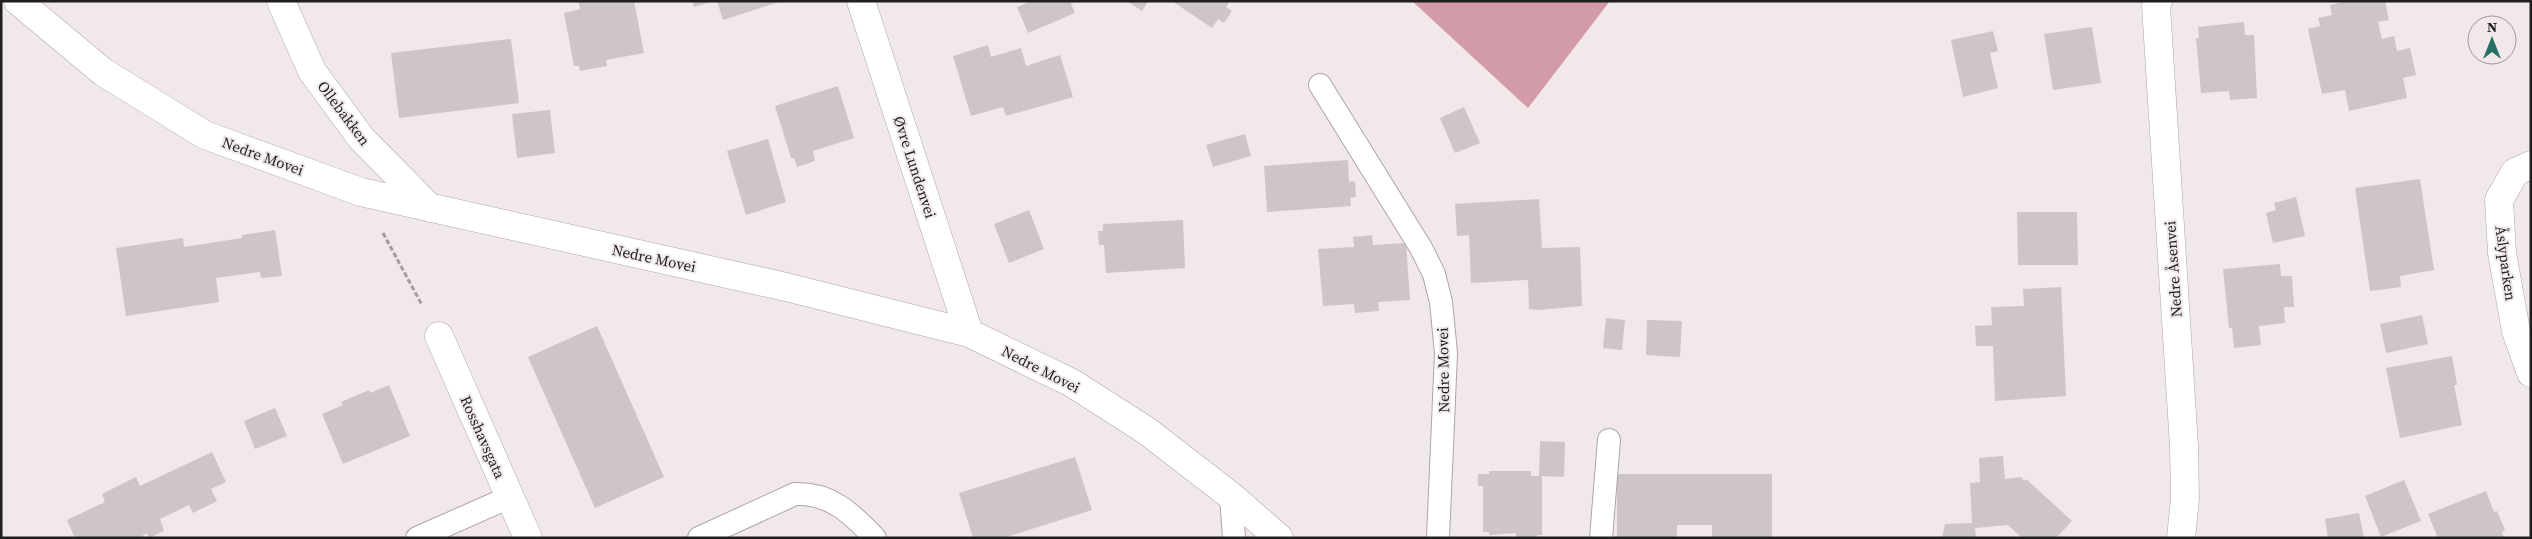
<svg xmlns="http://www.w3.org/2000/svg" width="2532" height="539" viewBox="0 0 2532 539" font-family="'Source Serif 4',serif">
<rect width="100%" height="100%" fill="#f1e8e9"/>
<path fill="#d39aa7" d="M 1412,1 L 1610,1 L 1528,108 Z"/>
<path fill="#cdc5c6" d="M 578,1 L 634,1 L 644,53 L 606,60 L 607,66 L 580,71 L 579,66 L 574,66 L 564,13 L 580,9 Z
M 692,1 L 711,1 L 711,2 L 694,7 Z
M 717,1 L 779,1 L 779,2 L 723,20 Z
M 1032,1 L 1070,1 L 1075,13 L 1028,33 L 1017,7 Z
M 1127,1 L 1148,1 L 1142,11 Z
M 1172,1 L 1230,1 L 1226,7 L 1232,11 L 1224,23 L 1218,19 L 1212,28 Z
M 2348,1 L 2385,1 L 2389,20 L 2378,22 L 2382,39 L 2394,36 L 2397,51 L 2410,48 L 2416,75 L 2403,78 L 2407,98 L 2349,111 L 2345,90 L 2322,94 L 2308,29 L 2320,26 L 2318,18 L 2332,15 L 2330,5 Z
M 2244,22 L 2245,35 L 2254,35 L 2257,98 L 2230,100 L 2229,91 L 2201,93 L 2196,38 L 2199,38 L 2198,27 Z
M 2092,27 L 2101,83 L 2053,90 L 2044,34 Z
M 1993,31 L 1998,51 L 1990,53 L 1998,88 L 1963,97 L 1951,40 Z
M 511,39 L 519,103 L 399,118 L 391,53 Z
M 988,45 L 991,57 L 1021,48 L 1026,66 L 1060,55 L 1073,97 L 1006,116 L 1003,107 L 971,116 L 953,56 Z
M 838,86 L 854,138 L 813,151 L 815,161 L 797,167 L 794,158 L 791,158 L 775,106 Z
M 1464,107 L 1480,143 L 1455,153 L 1440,118 Z
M 550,110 L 555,153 L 517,158 L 512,114 Z
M 1245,134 L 1251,156 L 1213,167 L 1206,145 Z
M 768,139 L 786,202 L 746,215 L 727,151 Z
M 1348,160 L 1349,182 L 1355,181 L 1356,197 L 1350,198 L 1351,206 L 1267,212 L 1264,166 Z
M 2420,179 L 2434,270 L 2400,276 L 2401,287 L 2370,291 L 2355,188 Z
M 2296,197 L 2305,236 L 2273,243 L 2266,213 L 2276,210 L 2274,203 Z
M 1539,199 L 1542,248 L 1580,247 L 1582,306 L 1539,310 L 1529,309 L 1528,280 L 1471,283 L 1469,235 L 1457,236 L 1455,204 Z
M 1029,210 L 1044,249 L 1009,263 L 994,224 Z
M 2017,212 L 2077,212 L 2078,265 L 2018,265 Z
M 1183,220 L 1185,268 L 1106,273 L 1104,245 L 1099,245 L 1098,231 L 1103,231 L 1103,224 Z
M 275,230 L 282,276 L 261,278 L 260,272 L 216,278 L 219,302 L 126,316 L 116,248 L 183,238 L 184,247 L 242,238 L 242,235 Z
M 1372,235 L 1373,245 L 1406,243 L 1410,300 L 1378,302 L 1379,311 L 1355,313 L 1354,304 L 1323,306 L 1318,249 L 1354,247 L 1353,237 Z
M 2280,264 L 2281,276 L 2292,276 L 2294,307 L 2284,307 L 2285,323 L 2259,326 L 2261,345 L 2234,348 L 2232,328 L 2229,328 L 2223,269 Z
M 2061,287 L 2066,396 L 1995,401 L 1993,346 L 1976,346 L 1975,326 L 1992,325 L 1991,307 L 2024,306 L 2023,289 Z
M 2422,315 L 2428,344 L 2386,353 L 2380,324 Z
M 1606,318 L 1625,320 L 1622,350 L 1603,348 Z
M 1647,320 L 1682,321 L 1680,357 L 1646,355 Z
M 597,326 L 664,477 L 595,508 L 528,357 Z
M 2452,356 L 2457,385 L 2454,385 L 2462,425 L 2400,438 L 2386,368 Z
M 389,385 L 410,436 L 343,464 L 322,414 L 343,405 L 341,402 L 369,390 L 370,393 Z
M 275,408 L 287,436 L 255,449 L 244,421 Z
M 1540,441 L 1565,442 L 1564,477 L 1542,476 L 1542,535 L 1537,535 L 1537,538 L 1516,538 L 1516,533 L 1489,535 L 1489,532 L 1483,532 L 1483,486 L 1478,486 L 1478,474 L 1489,474 L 1489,471 L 1531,471 L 1531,476 L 1539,476 Z
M 212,452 L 226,482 L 211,489 L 217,501 L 193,513 L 189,505 L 160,519 L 164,531 L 149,538 L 147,533 L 142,536 L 143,538 L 75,538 L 67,520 L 105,502 L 102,494 L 136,477 L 140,486 Z
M 2003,456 L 2005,479 L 2021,477 L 2024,481 L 2026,479 L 2072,521 L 2056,538 L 2022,538 L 2008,525 L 1975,528 L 1976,538 L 1942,538 L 1945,524 L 1972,523 L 1970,483 L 1980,482 L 1979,458 Z
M 1075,457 L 1092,510 L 1003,538 L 973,538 L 959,493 Z
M 1617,474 L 1772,474 L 1772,538 L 1712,538 L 1712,525 L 1677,525 L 1677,538 L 1617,538 Z
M 2404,480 L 2421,521 L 2381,537 L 2365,496 Z
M 2486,491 L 2494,512 L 2497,511 L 2505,530 L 2502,532 L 2504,538 L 2438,538 L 2428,514 Z
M 2359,513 L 2364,538 L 2328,538 L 2325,519 Z"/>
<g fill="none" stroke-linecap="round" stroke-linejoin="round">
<defs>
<path id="lane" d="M 1320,85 L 1421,248 L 1434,274 L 1441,302 L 1446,353 L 1438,538
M 1231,496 L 1234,538
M 417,538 L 510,497
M 699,538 L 795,494 C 830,492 852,514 875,538
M 1601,538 L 1609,440"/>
<path id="street" d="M 18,1 L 103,72 L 205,135 L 361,192 L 786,287 L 969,333 L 1072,383 L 1147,431 L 1231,496 L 1279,538
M 281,1 L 312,71 L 361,138 L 430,208
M 861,1 L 969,333
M 2158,1 L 2156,6 L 2184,446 L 2185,499 L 2181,538
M 2531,165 L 2515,172 L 2499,200 L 2502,253 L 2516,331 L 2531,373
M 439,336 L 528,538"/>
</defs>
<use href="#lane" stroke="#aea5a7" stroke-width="24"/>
<use href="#street" stroke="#aea5a7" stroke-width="29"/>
<path stroke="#a39c9d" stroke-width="3" stroke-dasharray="5 2.5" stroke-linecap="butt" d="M 383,233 L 422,305"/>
<use href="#lane" stroke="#fff" stroke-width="22"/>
<use href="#street" stroke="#fff" stroke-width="28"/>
</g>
<g text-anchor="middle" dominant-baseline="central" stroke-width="4" stroke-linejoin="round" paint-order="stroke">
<g font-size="15" fill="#211e1f" stroke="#f1e8e9">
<text transform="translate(344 113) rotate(53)">Ollebakken</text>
<text transform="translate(263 156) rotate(20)">Nedre Movei</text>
<text transform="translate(915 167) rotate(72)">Øvre Lundenvei</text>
<text transform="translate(654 258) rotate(12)">Nedre Movei</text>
<text transform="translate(2506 263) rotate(82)">Åslyparken</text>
<text transform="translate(2173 269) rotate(-94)">Nedre Åsenvei</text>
<text transform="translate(1041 369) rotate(27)">Nedre Movei</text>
<text transform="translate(1443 370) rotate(-91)">Nedre Movei</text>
<text transform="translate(483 437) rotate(66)">Rosshavsgata</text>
</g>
</g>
<rect width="2532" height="539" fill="none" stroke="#211e1f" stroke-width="5"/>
<g transform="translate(2492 40)"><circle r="24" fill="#f1e8e9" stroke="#9e9798"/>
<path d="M0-4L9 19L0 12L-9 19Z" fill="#286f67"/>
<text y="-8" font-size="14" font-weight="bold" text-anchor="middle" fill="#211e1f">N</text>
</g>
</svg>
